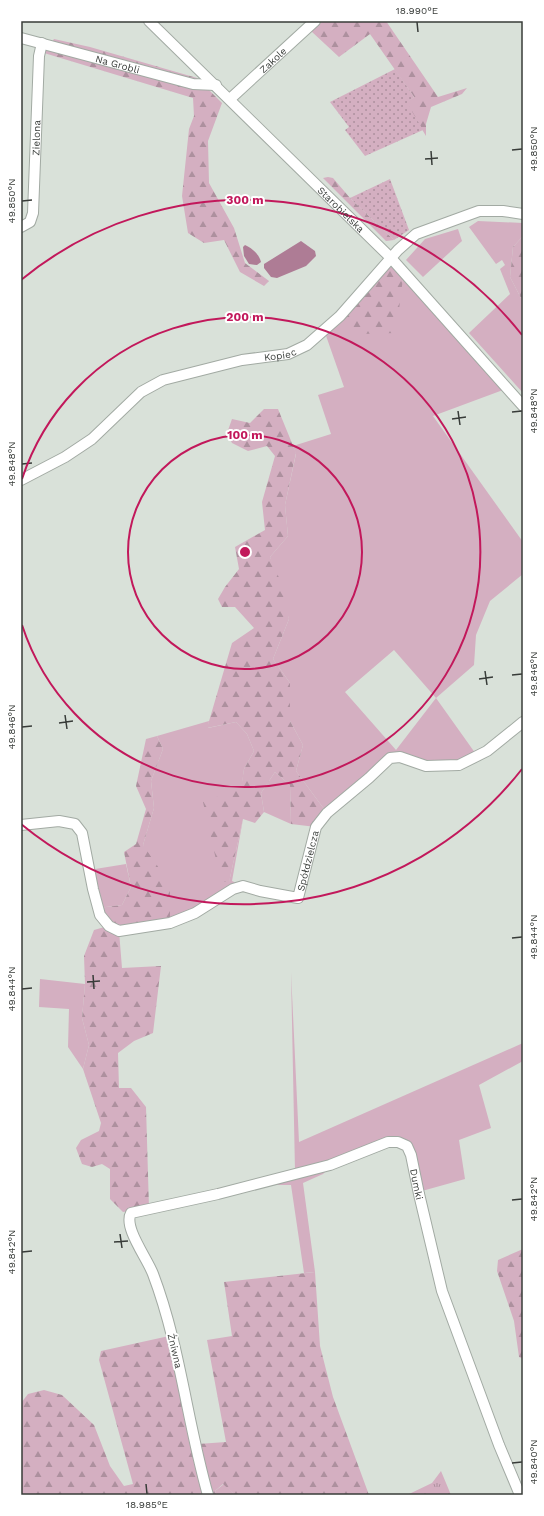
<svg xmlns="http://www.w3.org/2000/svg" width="544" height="1516" viewBox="0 0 544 1516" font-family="'Work Sans',sans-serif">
<defs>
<pattern id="forest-firs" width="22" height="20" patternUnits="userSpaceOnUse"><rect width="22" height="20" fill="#d4afc1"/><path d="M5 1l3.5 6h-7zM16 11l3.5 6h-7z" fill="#ad909e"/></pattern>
<pattern id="park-tufts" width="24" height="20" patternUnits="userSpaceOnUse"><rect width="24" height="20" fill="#d4afc1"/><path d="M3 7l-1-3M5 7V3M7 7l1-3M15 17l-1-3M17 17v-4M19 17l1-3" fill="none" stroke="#ad909e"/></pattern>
<pattern id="garden-dots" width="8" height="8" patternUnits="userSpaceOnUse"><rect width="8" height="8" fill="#d4afc1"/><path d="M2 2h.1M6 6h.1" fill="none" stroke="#ad909e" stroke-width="1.8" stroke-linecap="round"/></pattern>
</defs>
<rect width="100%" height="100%" fill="#d9e1d9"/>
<path fill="#d4afc1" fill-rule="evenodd" d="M 478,221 L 523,223 L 523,236 L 513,247 L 510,277 L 523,302 L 523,393 L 469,333 L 510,294 L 500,269 L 505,265 L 502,260 L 496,264 L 469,227 Z
M 458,229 L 462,241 L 423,277 L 406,260 L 425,239 Z
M 403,278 L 503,390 L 433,416 L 523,542 L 523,574 L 490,601 L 476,635 L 474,665 L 436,698 L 478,757 L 459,765 L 390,758 L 327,813 L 296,771 L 303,745 L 290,721 L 290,683 L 273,659 L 289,619 L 270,557 L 288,536 L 285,505 L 296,454 L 293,446 L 331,434 L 318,395 L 344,387 L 324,330 L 340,316 L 399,298 ZM 394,650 L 436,698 L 396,750 L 345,692 Z
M 209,721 L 208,728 L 236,722 L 247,734 L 254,751 L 244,769 L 229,882 L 243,819 L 232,881 L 243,886 L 170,923 L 143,845 L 154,808 L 151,781 L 163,749 L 157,736 Z
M 275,772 L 290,785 L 291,824 L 264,812 L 261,793 Z
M 126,864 L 131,887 L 122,905 L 98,908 L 89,870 Z
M 291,972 L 299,1142 L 523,1043 L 523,1061 L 479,1085 L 491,1128 L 459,1140 L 465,1179 L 422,1191 L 404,1142 L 330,1163 L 295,1171 Z
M 40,979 L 85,984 L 82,1018 L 89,1045 L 83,1069 L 68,1047 L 69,1009 L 39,1007 Z
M 329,1168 L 323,1174 L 303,1183 L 315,1272 L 304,1273 L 291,1185 L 274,1185 L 271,1183 Z
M 224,1484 L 235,1495 L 217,1495 L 215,1491 Z"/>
<path fill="url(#forest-firs)" d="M 323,21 L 386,21 L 438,97 L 467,88 L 462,94 L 431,107 L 426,124 L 426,136 L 406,103 L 414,97 L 370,34 L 339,57 L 311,31 Z
M 54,39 L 90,47 L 197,78 L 222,103 L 208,141 L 209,183 L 234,228 L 245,263 L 269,281 L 264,286 L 240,272 L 224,240 L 204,243 L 188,233 L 182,196 L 189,129 L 194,116 L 193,98 L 44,53 Z
M 328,177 L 333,178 L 350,198 L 394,240 L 386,241 L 323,178 Z
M 523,236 L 523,302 L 510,277 L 513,247 Z
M 392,267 L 403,278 L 396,333 L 361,334 L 340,316 L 387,268 Z
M 264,409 L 278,409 L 296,453 L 285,505 L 288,536 L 270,557 L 283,587 L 289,619 L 273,659 L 290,683 L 290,721 L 303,745 L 296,771 L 327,813 L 316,827 L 291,824 L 290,785 L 275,772 L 261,793 L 264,812 L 255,823 L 243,819 L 229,882 L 221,882 L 203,802 L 241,788 L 244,769 L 254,751 L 247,734 L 236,722 L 207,728 L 232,643 L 254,628 L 235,607 L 222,607 L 218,599 L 225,587 L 239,569 L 235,547 L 265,530 L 262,502 L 275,456 L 267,446 L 248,451 L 232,443 L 227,433 L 232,419 L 250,423 Z
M 157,736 L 163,749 L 151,781 L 154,808 L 143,845 L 170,884 L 170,923 L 119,931 L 122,968 L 161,966 L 153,1033 L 134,1041 L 118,1053 L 119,1088 L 131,1088 L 146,1107 L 149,1208 L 123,1212 L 110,1199 L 110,1169 L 102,1164 L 92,1167 L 82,1164 L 76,1148 L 81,1140 L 99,1131 L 101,1123 L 83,1069 L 89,1045 L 82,1018 L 85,984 L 84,956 L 94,930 L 108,926 L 98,908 L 122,905 L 131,887 L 124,852 L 136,844 L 146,809 L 136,786 L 146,739 Z
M 523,1249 L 523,1359 L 519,1357 L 514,1321 L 497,1271 L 498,1260 Z
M 315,1272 L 320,1346 L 333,1397 L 369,1495 L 235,1495 L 223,1484 L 215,1491 L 217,1495 L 210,1495 L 198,1444 L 226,1442 L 207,1340 L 232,1336 L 224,1282 Z
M 169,1336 L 207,1495 L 21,1495 L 21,1403 L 28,1394 L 44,1390 L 62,1395 L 94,1425 L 110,1466 L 124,1486 L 133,1484 L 99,1360 L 101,1351 Z"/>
<path fill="url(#park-tufts)" d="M 441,1471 L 451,1495 L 407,1495 L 432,1483 Z"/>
<path fill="url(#garden-dots)" d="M 395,69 L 414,97 L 407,103 L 423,130 L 365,156 L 345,130 L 349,127 L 330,102 Z
M 390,179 L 409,230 L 394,240 L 350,198 Z"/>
<path fill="#ae7c95" d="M 301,241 L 315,251 L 316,256 L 306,266 L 277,278 L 271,277 L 264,268 L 264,264 Z
M 245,245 C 252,248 259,254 261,262 L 257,265 L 249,264 L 244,256 L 243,247 Z"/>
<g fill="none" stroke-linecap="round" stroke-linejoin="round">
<defs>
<g id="minor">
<path id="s1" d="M 149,21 L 391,258 L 523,406"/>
<path id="s2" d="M 21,38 L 193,84 L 216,85"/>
<path id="s3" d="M 230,99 L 315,21"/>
<path id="s4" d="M 21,227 L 30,222 L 33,213 L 39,56 L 42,43"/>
<path id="s5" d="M 21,480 L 65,457 L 92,439 L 141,392 L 163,380 L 242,360 L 288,354 L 307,345 L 340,316 L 398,250 L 416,234 L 479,211 L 503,211 L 523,214"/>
<path id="s6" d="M 21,825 L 59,821 L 75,824 L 82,833 L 93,889 L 100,915 L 109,926 L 119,931 L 170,923 L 195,913 L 233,889 L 243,886 L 260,891 L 298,898 L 316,827 L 327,813 L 369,778 L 390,758 L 400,757 L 426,766 L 459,765 L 487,751 L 523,722"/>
<path id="s7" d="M 208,1495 C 187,1422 180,1345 153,1274 C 147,1258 123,1227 131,1213 L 218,1194 L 330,1165 L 388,1142 L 398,1142 L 407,1146 L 411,1155 L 419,1194 L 442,1291 L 499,1445 L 520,1495"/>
</g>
</defs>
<use href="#minor" stroke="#a2aaa3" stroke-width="12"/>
<use href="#minor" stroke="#fff" stroke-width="10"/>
</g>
<path fill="none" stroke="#383c39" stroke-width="1.5" d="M 417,22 L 418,32M 512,150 L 522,149M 431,151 L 432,165M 425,159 L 438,158M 22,201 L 32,200M 458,411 L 460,425M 512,412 L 522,411M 452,419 L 466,417M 22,464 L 32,463M 485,671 L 487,685M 512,675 L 522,674M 479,679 L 493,677M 65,715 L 67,729M 59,723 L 73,721M 22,727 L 32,726M 512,938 L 522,937M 93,975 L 94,989M 87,982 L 100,981M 22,989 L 32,988M 512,1200 L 522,1199M 120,1234 L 122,1248M 114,1242 L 128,1241M 22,1252 L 32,1251M 512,1463 L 522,1462M 146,1484 L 147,1494"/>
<g fill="none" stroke="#c2185b" stroke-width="2">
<circle cx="245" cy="552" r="117"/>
<path d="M22 479A235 235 0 1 1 22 625"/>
<path d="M522 769A352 352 0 0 1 21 824M21 280A352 352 0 0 1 522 335"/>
</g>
<g text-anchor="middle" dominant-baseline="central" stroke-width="4" stroke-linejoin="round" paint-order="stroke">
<g font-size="10" fill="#383c39" stroke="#fff">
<text stroke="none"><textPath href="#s3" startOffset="58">Zakole</textPath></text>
<text stroke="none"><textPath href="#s2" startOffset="100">Na Grobli</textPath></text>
<text stroke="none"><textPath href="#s4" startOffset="95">Zielona</textPath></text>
<text stroke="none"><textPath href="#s1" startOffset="269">Starobielska</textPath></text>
<text stroke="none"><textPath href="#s5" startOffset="295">Kopiec</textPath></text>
<text stroke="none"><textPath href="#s6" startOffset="404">Spółdzielcza</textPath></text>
<text stroke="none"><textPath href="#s7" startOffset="621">Dumki</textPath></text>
<text transform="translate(175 1351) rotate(77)">Żniwna</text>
</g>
</g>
<circle cx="245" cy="552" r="6" fill="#c2185b" stroke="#fff" stroke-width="2"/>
<g font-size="12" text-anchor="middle" font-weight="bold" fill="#c2185b" stroke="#fff" stroke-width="4" stroke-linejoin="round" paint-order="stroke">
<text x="245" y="204">300 m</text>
<text x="245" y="321">200 m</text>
<text x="245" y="439">100 m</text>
</g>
<rect width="544" height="1516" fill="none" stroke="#ffffff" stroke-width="44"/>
<rect x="22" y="22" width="500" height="1472" fill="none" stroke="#383c39" stroke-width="1.5"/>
<g font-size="10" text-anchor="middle" fill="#383c39">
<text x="417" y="14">18.990°E</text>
<text transform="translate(533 149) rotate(-90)" y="4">49.850°N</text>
<text transform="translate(11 201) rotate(-90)" y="4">49.850°N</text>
<text transform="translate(533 411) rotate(-90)" y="4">49.848°N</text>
<text transform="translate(11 464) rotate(-90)" y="4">49.848°N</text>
<text transform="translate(533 674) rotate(-90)" y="4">49.846°N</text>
<text transform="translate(11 727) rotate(-90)" y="4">49.846°N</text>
<text transform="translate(533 937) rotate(-90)" y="4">49.844°N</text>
<text transform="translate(11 989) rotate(-90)" y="4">49.844°N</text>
<text transform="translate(533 1199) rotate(-90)" y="4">49.842°N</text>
<text transform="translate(11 1252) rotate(-90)" y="4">49.842°N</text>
<text transform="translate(533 1462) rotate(-90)" y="4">49.840°N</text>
<text x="147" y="1508">18.985°E</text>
</g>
</svg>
